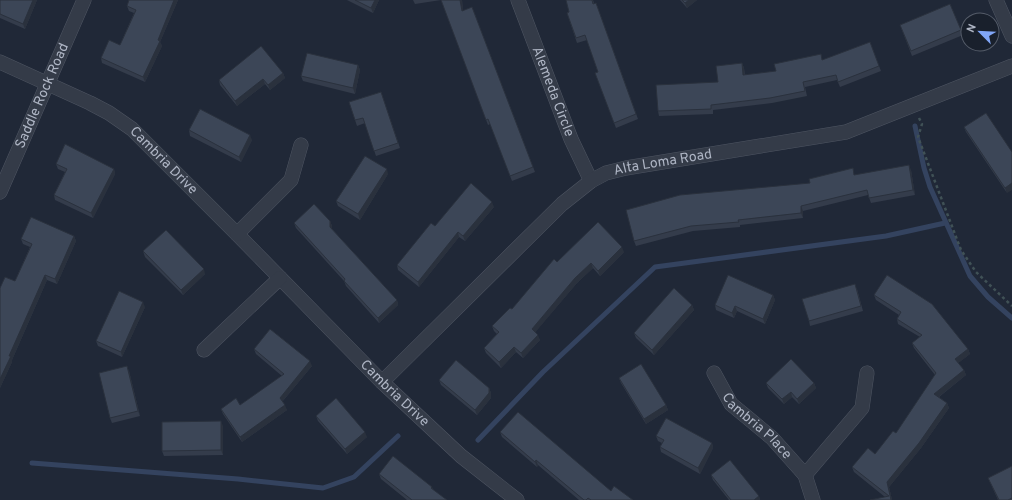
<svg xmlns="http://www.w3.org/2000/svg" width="1012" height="500" viewBox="0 0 1012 500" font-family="Overpass,sans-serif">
<rect width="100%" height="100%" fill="#202837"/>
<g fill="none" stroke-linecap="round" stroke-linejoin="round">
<path stroke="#34435f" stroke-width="5" d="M 915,126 L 924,168 L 930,187 L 970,276 L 988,297 L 1012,318
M 478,440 L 543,372 L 655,267 L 886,236 L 945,223
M 32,463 L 238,479 L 323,488 L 354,477 L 398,436"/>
<defs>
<g id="street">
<path id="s1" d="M 518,0 L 571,139 L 591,181"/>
<path d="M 996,0 L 1012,36"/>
<path id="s2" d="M 0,62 L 90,103 L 109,113 L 132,129 L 237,234 L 382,382 L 461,456 L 517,500"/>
<path id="s3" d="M 0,192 L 84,0"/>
<path d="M 237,234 L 291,180 L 301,145"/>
<path d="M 204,350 L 280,278"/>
<path id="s4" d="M 714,373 L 731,404 L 772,438 L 805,475 L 813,500"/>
<path id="s5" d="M 382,382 L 562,204 L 591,181 L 606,173 L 626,168 L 846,132 L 1012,66"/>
<path d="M 805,475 L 862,408 L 867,373"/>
</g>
</defs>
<use href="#street" stroke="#4e5562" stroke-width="15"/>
<path stroke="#405156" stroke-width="2.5" stroke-dasharray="3 3" stroke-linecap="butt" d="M 919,118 L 922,124 L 918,137 L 961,250 L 976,272 L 1012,306"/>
<use href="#street" stroke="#343b48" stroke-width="14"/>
</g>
<path fill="#343c4b" d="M 0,0 L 37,0 L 25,29 L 0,18 Z
M 129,0 L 178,0 L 160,42 L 162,46 L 145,82 L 102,63 L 101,58 L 120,45 L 134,13 L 129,11 L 127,6 Z
M 347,0 L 379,0 L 373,13 Z
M 413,0 L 462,0 L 463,11 L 472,7 L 535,172 L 512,181 L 490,124 L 488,125 L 441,0 L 415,4 Z
M 566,0 L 593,0 L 594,3 L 596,3 L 638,119 L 616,128 L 595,73 L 598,72 L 587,40 L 577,43 L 567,13 L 569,12 Z
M 680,0 L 697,0 L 687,8 Z
M 950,4 L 963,35 L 912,56 L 900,25 Z
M 870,42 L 881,71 L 840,87 L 837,80 L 805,87 L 807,96 L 772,103 L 713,110 L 713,114 L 659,116 L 658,111 L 718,82 L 742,63 L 744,68 L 745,75 L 776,71 L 823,60 Z
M 358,65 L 360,70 L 355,94 L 303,81 L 301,76 Z
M 283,73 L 285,78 L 270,90 L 265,84 L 237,106 L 220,85 L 219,80 Z
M 381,92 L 400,148 L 376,156 L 365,123 L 357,126 L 349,102 Z
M 986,113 L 1007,193 L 966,132 L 964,127 Z
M 189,130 L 252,140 L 241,162 L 190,136 Z
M 56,164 L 114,169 L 115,174 L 93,218 L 55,200 L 54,195 L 65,172 L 58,169 Z
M 911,170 L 915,195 L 871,203 L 868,195 L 803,211 L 803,218 L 740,225 L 740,227 L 693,231 L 636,246 L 634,241 L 810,183 L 855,175 Z
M 388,174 L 360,220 L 338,206 L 336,201 Z
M 494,207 L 465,241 L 459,237 L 419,287 L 398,270 L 397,265 L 435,226 Z
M 330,221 L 332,226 L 332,229 L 397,300 L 398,305 L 379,323 L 346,286 L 344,281 L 296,228 L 294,223 Z
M 74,236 L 76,241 L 57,284 L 47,280 L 12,360 L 12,362 L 0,388 L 0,288 L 15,281 L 30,247 L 23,244 L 21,239 Z
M 143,251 L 205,274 L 183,295 L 145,257 Z
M 624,252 L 600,276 L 593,268 L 577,283 L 535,332 L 540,340 L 523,358 L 516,352 L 501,368 L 486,353 L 484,348 L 497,334 L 494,331 L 492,326 L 512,309 L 557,262 Z
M 857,289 L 863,311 L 810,326 L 809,321 Z
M 773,295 L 775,300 L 765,324 L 737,311 L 734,318 L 716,310 L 715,305 Z
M 874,295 L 968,349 L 970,354 L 958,363 L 964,370 L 966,375 L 939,397 L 947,403 L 949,408 L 921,448 L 889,487 L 892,500 L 885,497 L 854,472 L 852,467 L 875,454 L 896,433 L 935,375 L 914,348 L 912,343 L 920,337 L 898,324 L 897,319 L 899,315 L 876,300 Z
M 692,305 L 694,310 L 654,355 L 636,338 L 634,333 Z
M 145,307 L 122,357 L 98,346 L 96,341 Z
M 254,349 L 312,366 L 282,402 L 287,410 L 242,442 L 223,414 L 221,409 L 240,405 L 282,376 L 256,354 Z
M 129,371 L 140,416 L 112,423 L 110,418 Z
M 619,378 L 666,405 L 668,410 L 646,424 L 621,383 Z
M 439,380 L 489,388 L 491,393 L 491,398 L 477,415 L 441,385 Z
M 766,383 L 814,383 L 816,388 L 799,404 L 792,397 L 784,404 L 768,388 Z
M 316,416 L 367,437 L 347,454 L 318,421 Z
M 223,426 L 223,455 L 164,456 L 162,451 Z
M 500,432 L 611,491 L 633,500 L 579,500 L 538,465 L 537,467 L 502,437 Z
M 656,436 L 712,443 L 713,448 L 700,474 L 661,452 L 660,447 L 662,443 L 658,441 Z
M 1012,466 L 1012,500 L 998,500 L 988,478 Z
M 379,474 L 432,487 L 433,490 L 447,500 L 407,500 L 381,479 Z
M 711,475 L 759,496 L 760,500 L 729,500 L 713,480 Z"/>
<path fill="#2a313d" d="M 33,0 L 37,0 L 25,29 L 23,24 Z
M 174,0 L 178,0 L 160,42 L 162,46 L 145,82 L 143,77 Z
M 375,0 L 379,0 L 373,13 L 371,8 Z
M 460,0 L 462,0 L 464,16 L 462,11 Z
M 689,0 L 697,0 L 687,8 L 685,3 Z
M 742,63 L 744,68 L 745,80 L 743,75 Z
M 358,65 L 360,70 L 355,94 L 353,88 Z
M 283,73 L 285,78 L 270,90 L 268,85 Z
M 263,79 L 265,84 L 237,106 L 235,101 Z
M 250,135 L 252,140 L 241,162 L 239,157 Z
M 909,165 L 911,170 L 915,195 L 913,190 Z
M 114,169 L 115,174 L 93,218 L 91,213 Z
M 387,169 L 388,174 L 360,220 L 358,214 Z
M 1012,183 L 1012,190 L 1007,193 L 1005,188 Z
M 492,202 L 494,207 L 465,241 L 463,236 Z
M 801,206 L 803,211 L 803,218 L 801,213 Z
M 330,221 L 332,226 L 332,232 L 330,227 Z
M 458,232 L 459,237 L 419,287 L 418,282 Z
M 74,236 L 76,241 L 57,284 L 55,279 Z
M 622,247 L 624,252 L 600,276 L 598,271 Z
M 591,263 L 593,268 L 577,283 L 534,334 L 532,329 L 575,278 Z
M 204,269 L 205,274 L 183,295 L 181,290 Z
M 45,275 L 47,280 L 12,360 L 12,362 L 0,388 L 0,379 L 9,356 Z
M 773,295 L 775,300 L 765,324 L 763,319 Z
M 397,300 L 398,305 L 379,323 L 378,318 Z
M 143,302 L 145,307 L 122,357 L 121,352 Z
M 692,305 L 694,310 L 654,355 L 652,350 Z
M 735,306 L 737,311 L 734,318 L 732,313 Z
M 538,335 L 540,340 L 523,358 L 521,353 Z
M 514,347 L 516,352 L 501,368 L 499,362 Z
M 968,349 L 970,354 L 957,364 L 955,359 Z
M 310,361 L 312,366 L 281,403 L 280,398 Z
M 127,366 L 129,371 L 140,416 L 138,411 Z
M 964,370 L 966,375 L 936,399 L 934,394 Z
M 814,383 L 816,388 L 799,404 L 797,399 Z
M 489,388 L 491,393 L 491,398 L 477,415 L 475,410 Z
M 791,392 L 792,397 L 784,404 L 782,399 Z
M 947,403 L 949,408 L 921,448 L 889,487 L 892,500 L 891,500 L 887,482 Z
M 285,405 L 287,410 L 242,442 L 240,437 Z
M 666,405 L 668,410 L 646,424 L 644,419 Z
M 221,421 L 223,426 L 223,455 L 221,450 Z
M 365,432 L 367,437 L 347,454 L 345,449 Z
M 712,443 L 713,448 L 700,474 L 698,468 Z
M 536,460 L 538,465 L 537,467 L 535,462 Z
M 759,496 L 760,500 L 754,500 Z"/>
<path fill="#3c4657" stroke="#2a313d" d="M 0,0 L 33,0 L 23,24 L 0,14 Z
M 129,0 L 174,0 L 158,40 L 160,41 L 143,77 L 101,58 L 109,40 L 120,45 L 136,10 L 127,6 Z
M 355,0 L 375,0 L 371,8 Z
M 441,0 L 460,0 L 462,11 L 472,7 L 533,167 L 510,176 L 488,119 L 486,120 Z
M 566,0 L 592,0 L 593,4 L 596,3 L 636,114 L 614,123 L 595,73 L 598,72 L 585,35 L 576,38 L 567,13 L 569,12 Z
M 682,0 L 689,0 L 685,3 Z
M 950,4 L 961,30 L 911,51 L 900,25 Z
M 870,42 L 879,66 L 838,82 L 836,75 L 803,82 L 805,91 L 770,98 L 711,105 L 711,109 L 658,111 L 656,85 L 718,82 L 716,66 L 742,63 L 743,75 L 776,71 L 774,64 L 821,54 L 822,60 Z
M 261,46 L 283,73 L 268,85 L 263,79 L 235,101 L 219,80 Z
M 307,53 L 358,65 L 353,88 L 301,76 Z
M 381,92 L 398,143 L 374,151 L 363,118 L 355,120 L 349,102 Z
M 200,109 L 250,135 L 239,157 L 189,130 Z
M 986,113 L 1012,152 L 1012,183 L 1005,188 L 964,127 Z
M 65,144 L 114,169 L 91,213 L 54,195 L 67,169 L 56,164 Z
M 365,156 L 387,169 L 358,214 L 336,201 Z
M 909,165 L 913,190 L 869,198 L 867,190 L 801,206 L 801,213 L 738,220 L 739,222 L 691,226 L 634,241 L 626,210 L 680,195 L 810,183 L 809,179 L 853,168 L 854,175 Z
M 471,183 L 492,202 L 463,236 L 458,232 L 418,282 L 397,265 L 431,223 L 435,226 Z
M 314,204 L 330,221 L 330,227 L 397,300 L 378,318 L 344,281 L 345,279 L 294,223 Z
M 31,217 L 74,236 L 55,279 L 45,275 L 9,356 L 11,356 L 0,379 L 0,288 L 5,277 L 15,281 L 32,244 L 21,239 Z
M 598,222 L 622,247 L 598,271 L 591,263 L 575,278 L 532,329 L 538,335 L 521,353 L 514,347 L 499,362 L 484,348 L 499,332 L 492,326 L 510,308 L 512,309 L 554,259 L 557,262 Z
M 166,230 L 204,269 L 181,290 L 143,251 Z
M 728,275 L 773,295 L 763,319 L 735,306 L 732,313 L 715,305 Z
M 887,275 L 932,304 L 968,349 L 955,359 L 964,370 L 934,394 L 947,403 L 919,443 L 887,482 L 891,500 L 870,500 L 889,496 L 852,467 L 868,448 L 875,454 L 893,431 L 896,433 L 936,373 L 912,343 L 922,335 L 897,319 L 901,312 L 874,295 Z
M 855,284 L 861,306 L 809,321 L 802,299 Z
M 674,288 L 692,305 L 652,350 L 634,333 Z
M 119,291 L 143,302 L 121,352 L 96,341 Z
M 270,329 L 310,361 L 280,398 L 285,405 L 240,437 L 221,409 L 236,398 L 240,405 L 284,374 L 254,349 Z
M 791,359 L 814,383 L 797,399 L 791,392 L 782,399 L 766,383 Z
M 456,360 L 489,388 L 489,393 L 475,410 L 439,380 Z
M 641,364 L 666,405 L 644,419 L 619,378 Z
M 127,366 L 138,411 L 110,418 L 99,373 Z
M 336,398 L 365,432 L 345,449 L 316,416 Z
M 518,412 L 611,491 L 614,486 L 633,500 L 591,500 L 588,498 L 586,500 L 584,500 L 536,460 L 535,462 L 500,432 Z
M 666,418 L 712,443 L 698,468 L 660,447 L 664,440 L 656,436 Z
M 221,421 L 221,450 L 162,451 L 162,422 Z
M 393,456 L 432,487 L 431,488 L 447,500 L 412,500 L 379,474 Z
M 730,460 L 759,496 L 754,500 L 731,500 L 711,475 Z
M 1012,466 L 1012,498 L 1008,500 L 999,500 L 988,478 Z"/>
<g text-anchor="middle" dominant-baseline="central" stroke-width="3.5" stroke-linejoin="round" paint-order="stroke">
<g font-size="14" fill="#aeb5c4" stroke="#19202c">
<text stroke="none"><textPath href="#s1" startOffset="98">Alemeda Circle</textPath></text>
<text stroke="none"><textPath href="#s3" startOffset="105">Saddle Rock Road</textPath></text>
<text stroke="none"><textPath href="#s2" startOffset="193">Cambria Drive</textPath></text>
<text stroke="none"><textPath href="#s5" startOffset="365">Alta Loma Road</textPath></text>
<text stroke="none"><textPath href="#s2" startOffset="521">Cambria Drive</textPath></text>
<text stroke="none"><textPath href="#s4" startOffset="69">Cambria Place</textPath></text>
</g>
</g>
<g transform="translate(980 32) rotate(294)"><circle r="19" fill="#19202c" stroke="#555c69"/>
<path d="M0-3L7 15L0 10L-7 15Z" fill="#81a6f7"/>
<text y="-6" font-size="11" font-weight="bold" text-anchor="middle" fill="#aeb5c4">N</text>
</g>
</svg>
